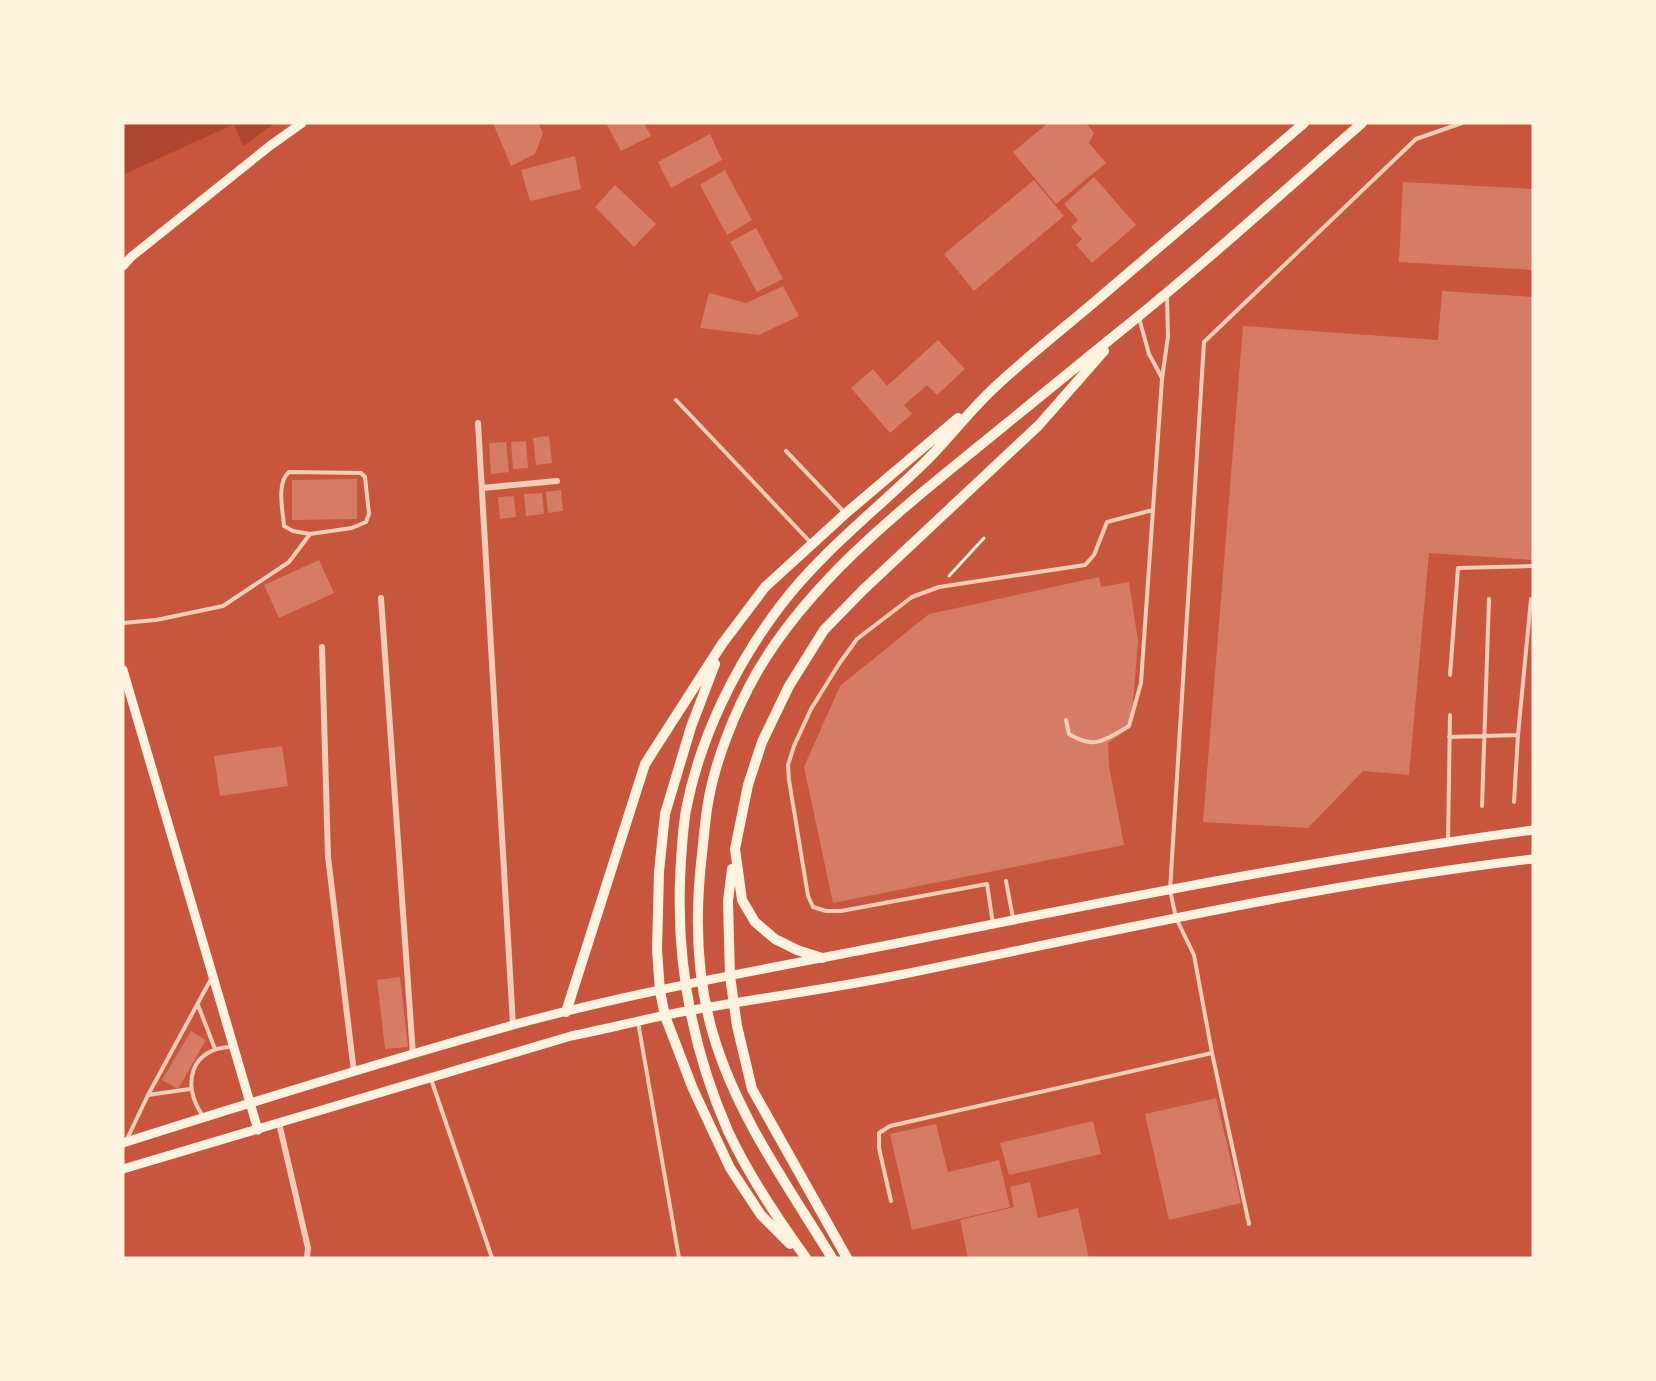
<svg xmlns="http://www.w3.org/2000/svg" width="1656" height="1381" viewBox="0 0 1656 1381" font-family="Montserrat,sans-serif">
<rect width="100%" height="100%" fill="#c8553d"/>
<path fill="#ae4732" d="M 123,123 L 275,123 L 243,146 L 234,124 L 123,175 Z"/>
<path fill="#d67c66" d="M 493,123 L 538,123 L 543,133 L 535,154 L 511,166 Z
M 606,123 L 644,123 L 651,136 L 621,151 Z
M 1048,123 L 1086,123 L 1094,133 L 1089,143 L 1106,163 L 1056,204 L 1013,152 Z
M 710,134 L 722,160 L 671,188 L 658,162 Z
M 575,156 L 581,189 L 530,201 L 521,170 Z
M 725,170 L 752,220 L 727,235 L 700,185 Z
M 1094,177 L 1136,225 L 1092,263 L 1076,245 L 1082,239 L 1071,227 L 1078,220 L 1064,204 Z
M 1034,180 L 1064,216 L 974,291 L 944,254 Z
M 1403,182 L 1533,189 L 1533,270 L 1399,262 Z
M 615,185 L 656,224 L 634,247 L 595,207 Z
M 756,228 L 783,279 L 757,292 L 730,242 Z
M 783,286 L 799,316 L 759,335 L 700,328 L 709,293 L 746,303 Z
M 1442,291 L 1533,297 L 1533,560 L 1429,553 L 1409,775 L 1363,771 L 1308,828 L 1203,822 L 1243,326 L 1438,340 Z
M 938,340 L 965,369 L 937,395 L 927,385 L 904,405 L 912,414 L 890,433 L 851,388 L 873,369 L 887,386 Z
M 549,436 L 552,463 L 536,465 L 533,438 Z
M 526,441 L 528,468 L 513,469 L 511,442 Z
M 506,442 L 509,472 L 491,474 L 489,443 Z
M 357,479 L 357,519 L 292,520 L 292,480 Z
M 561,490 L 563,511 L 548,513 L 546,492 Z
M 542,493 L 544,514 L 526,516 L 524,494 Z
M 514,496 L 516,517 L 500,519 L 498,497 Z
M 319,560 L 334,593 L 279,618 L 264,585 Z
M 1099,577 L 1101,587 L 1129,582 L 1138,641 L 1131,727 L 1108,743 L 1109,766 L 1124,845 L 833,903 L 804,767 L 840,686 L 929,614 Z
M 282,746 L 288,786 L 220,796 L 214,756 Z
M 400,977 L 408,1047 L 385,1049 L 377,980 Z
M 191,1031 L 206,1040 L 178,1089 L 162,1080 Z
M 1216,1098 L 1241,1203 L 1169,1220 L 1145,1114 Z
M 1093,1121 L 1101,1154 L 1009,1175 L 1000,1143 Z
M 936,1124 L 948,1172 L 999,1160 L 1010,1207 L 912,1230 L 890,1134 Z
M 1030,1182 L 1038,1218 L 1078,1208 L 1089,1258 L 968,1258 L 960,1220 L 1014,1207 L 1010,1187 Z"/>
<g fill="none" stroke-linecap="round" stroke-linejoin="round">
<path stroke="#fff3e0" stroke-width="3" d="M 949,576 L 984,538"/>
<path stroke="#f1ccb7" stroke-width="4" d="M 1139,318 L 1149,354 L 1162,378
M 676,400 L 812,544
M 786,451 L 844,512
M 123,623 L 156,620 L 223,606 L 289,562 L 310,534 L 352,528 L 366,522 L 369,514 L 365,477 L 361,473 L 289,472 C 276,483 283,511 284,526 L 293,531 L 310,534
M 1450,675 L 1458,568 L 1533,566
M 1066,720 L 1069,734 C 1095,750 1105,740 1129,726 L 1141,683 L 1162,379 L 1168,336 L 1167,297
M 1449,737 L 1518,735
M 1514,802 L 1518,735 L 1531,599
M 1482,806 L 1489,599
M 1448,841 L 1450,715
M 1006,881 L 1013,918
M 993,924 L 987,884 L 841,911 L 826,911 L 813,907 L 808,896 L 789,780 L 788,765 L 794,746 L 811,709 L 839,664 L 857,639 L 912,597 L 939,587 L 1085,565 L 1094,555 L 1107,522 L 1153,510
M 198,1005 L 215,1049
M 638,1022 L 679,1258
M 431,1079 L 492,1258
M 148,1095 L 190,1089
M 203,1116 C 181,1086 190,1048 231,1047
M 127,1139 L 148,1095 L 211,979
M 891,1201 L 879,1148 L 879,1133 L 890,1126 L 1212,1053
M 1249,1224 L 1212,1053 L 1194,955 L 1176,918 L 1170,890 L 1204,342 L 1416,139 L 1462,123"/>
<path stroke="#f1ccb7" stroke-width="6" d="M 478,423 L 513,1025
M 482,488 L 557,481
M 381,598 L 413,1055
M 322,647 L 328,857 L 354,1072
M 279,1123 L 308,1248 L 307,1258"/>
<path stroke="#fff3e0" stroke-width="9" d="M 123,266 L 131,257 L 271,145 L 302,123
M 123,670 L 258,1130
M 123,1143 C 252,1102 382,1062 513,1025 C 641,990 773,968 903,942 C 1112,900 1322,858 1533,830
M 123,1169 L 571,1036 C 606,1029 641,1020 676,1013 C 750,999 825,990 899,975 C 1109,932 1320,884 1533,859"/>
<path stroke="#fff3e0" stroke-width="10" d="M 715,664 L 691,727 L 665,814 L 659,872 L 657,950 L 660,991 L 665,1016 L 693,1089 L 730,1168 L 761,1215 L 790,1244
M 732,869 L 728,901 L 730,976 L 737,1026 L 752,1089 L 847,1258
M 822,958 L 797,950 L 775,939 L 755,922 L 742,900 L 735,849 L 748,785 L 762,742 L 789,686 L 824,630 L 863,590 L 1039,425 L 1104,351
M 566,1012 L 645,764 L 722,644 L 765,587 L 845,514 L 958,418
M 806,1258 C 777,1218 749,1176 728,1131 C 693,1051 677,968 680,881 C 681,858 682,834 686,810 C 700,737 736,664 781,605 C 823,550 879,508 927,460 C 951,436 971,409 995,387 C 1028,356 1064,328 1098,299 C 1167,240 1236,182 1304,123
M 832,1258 C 788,1186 737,1116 713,1034 C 696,976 695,913 702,854 C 704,837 705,820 708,803 C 715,761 735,711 756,674 C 807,585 894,515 973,451 C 1018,414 1063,378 1108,341 C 1195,272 1278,196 1362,123"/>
</g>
<rect width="1656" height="1381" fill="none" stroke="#fff3e0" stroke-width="249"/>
</svg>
